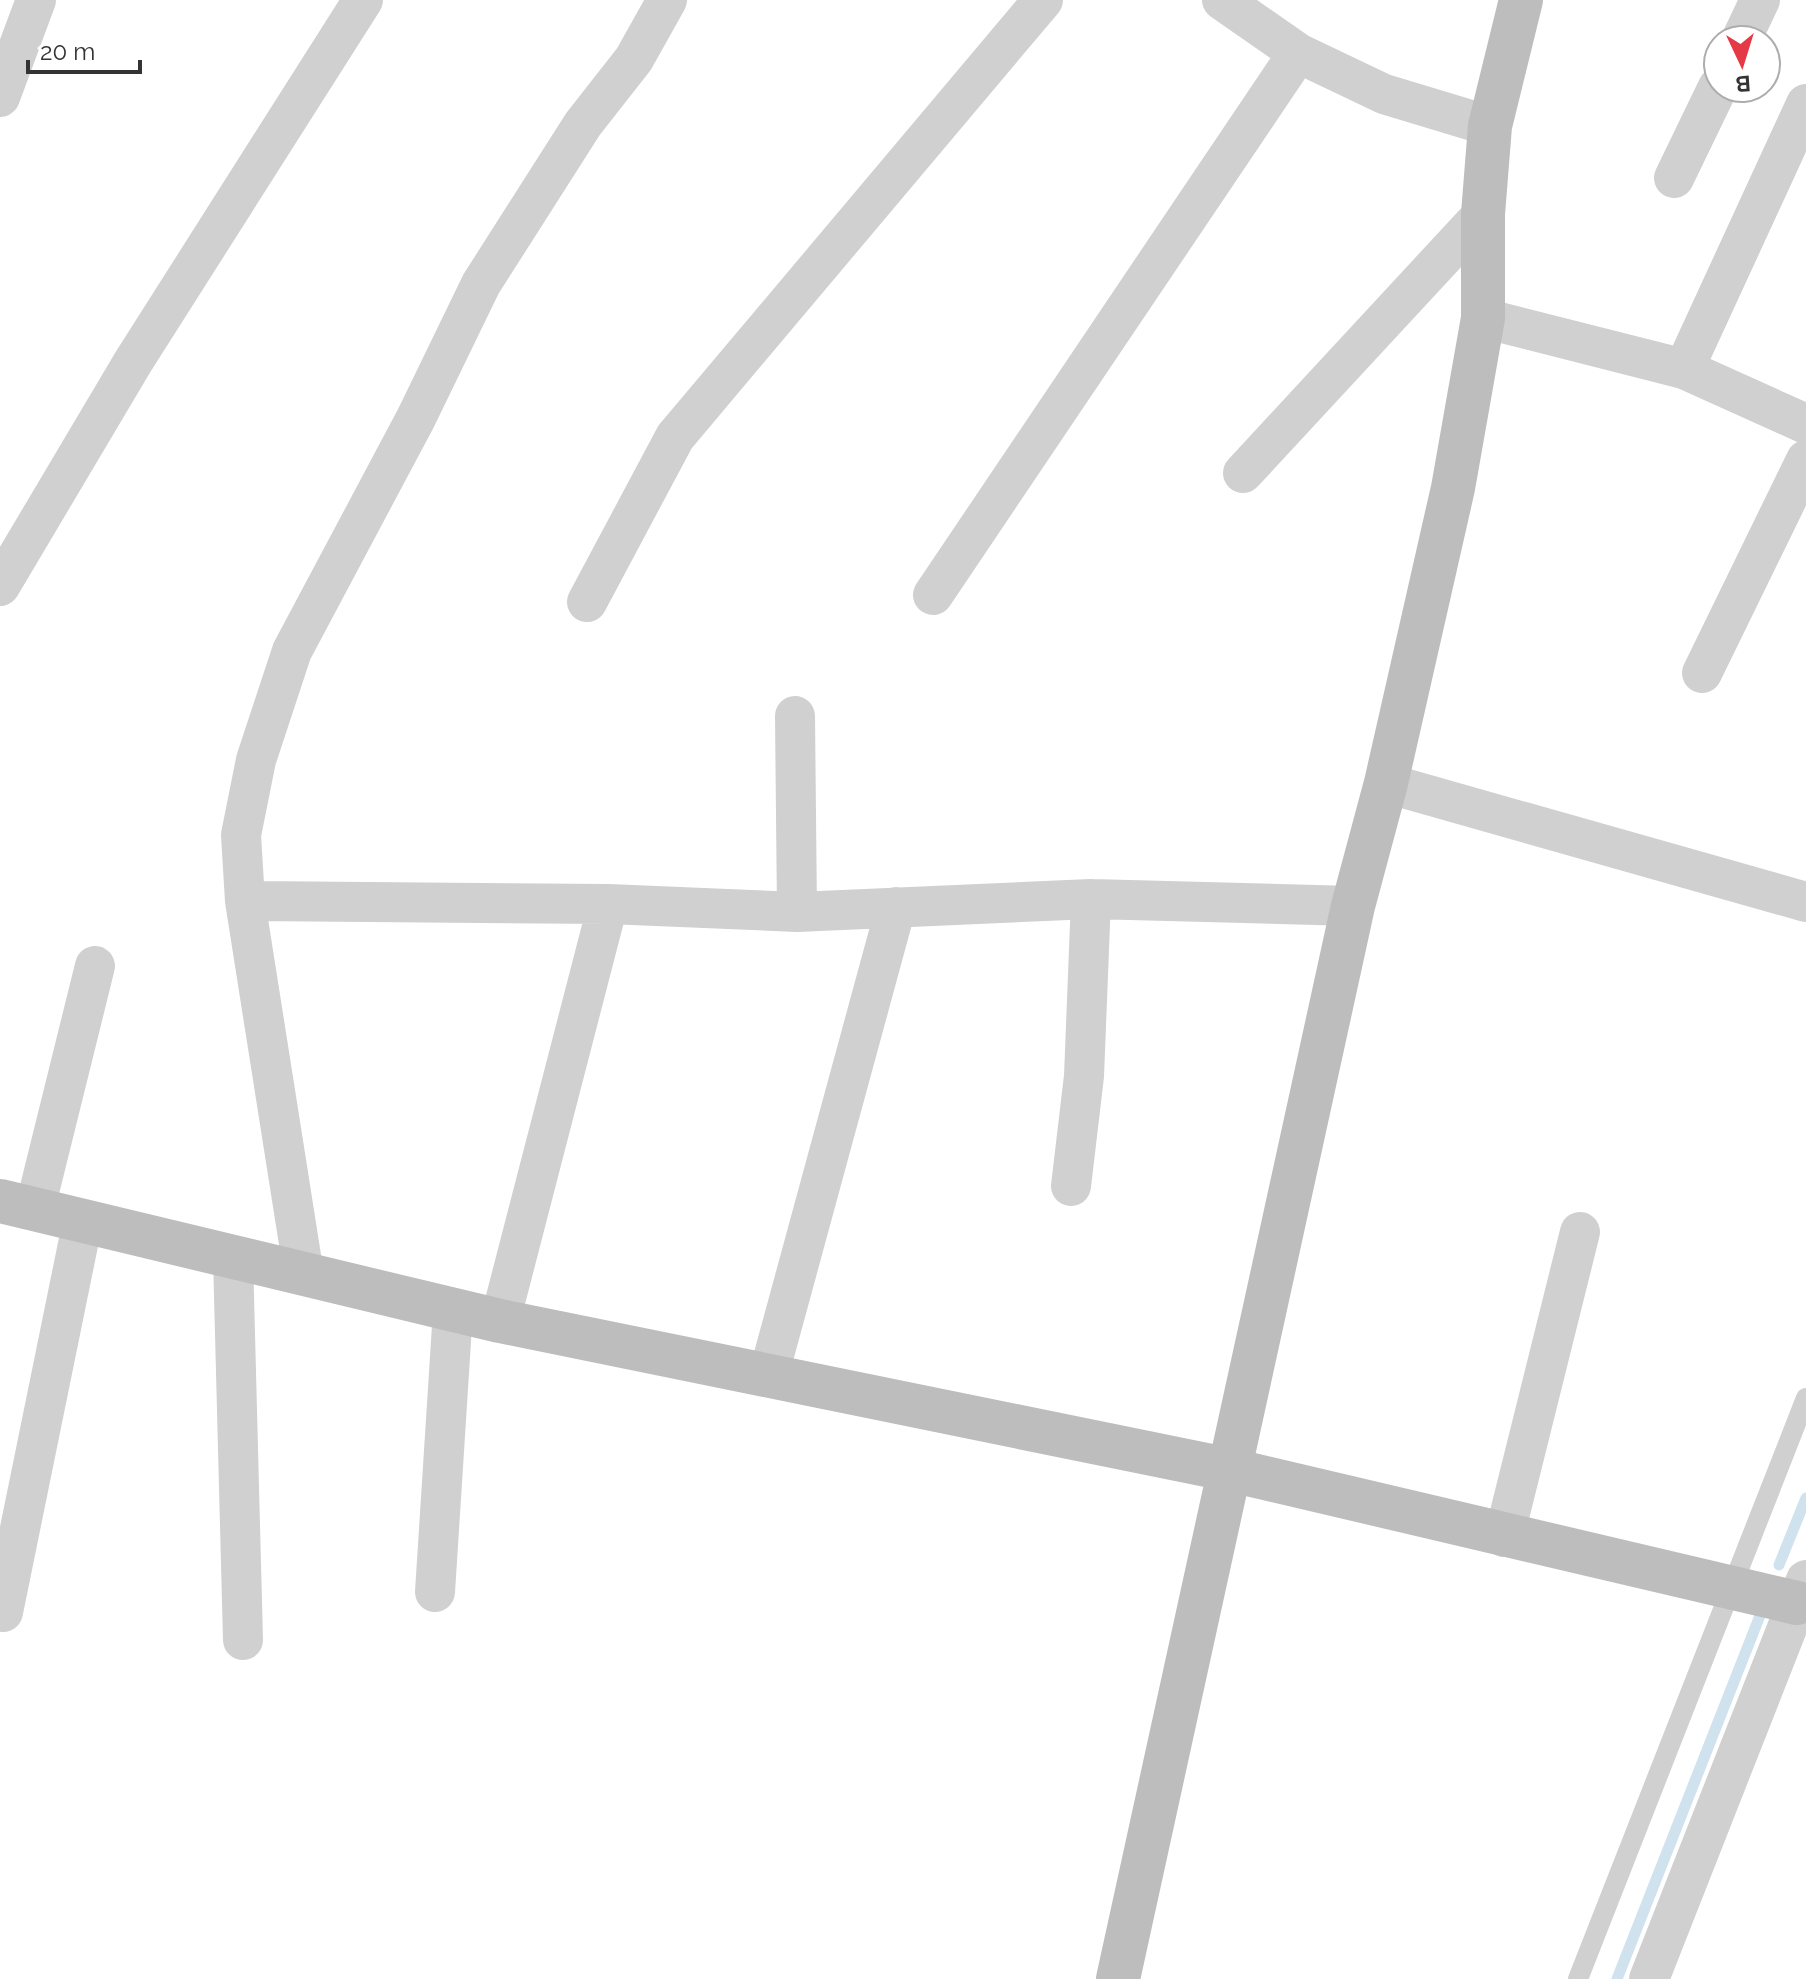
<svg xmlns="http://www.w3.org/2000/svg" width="1806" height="1979" viewBox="0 0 1806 1979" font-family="Raleway,sans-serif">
<rect width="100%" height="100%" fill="#fff"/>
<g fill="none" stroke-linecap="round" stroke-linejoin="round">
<path stroke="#cfe2ee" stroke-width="11" d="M 1779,1565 L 1806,1498
M 1617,1979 L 1761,1613"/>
<path stroke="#d0d0d0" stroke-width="20" d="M 1578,1979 L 1806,1398"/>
<path stroke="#d0d0d0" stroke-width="40" d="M 1222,0 L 1298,53 L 1384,94 L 1490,126
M 1741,40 L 1760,0
M 0,97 L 36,0
M 1674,178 L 1718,87
M 1483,318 L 1684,369 L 1806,424
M 1684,369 L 1806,104
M 1243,473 L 1483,214
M 0,586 L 133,362 L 363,0
M 933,595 L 1298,53
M 587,602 L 675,437 L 1043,0
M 1702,673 L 1806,460
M 795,716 L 797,912
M 1386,783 L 1806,902
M 245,901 L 608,904 L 797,912 L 1091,899 L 1353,906
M 1071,1186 L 1084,1076 L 1091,899
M 35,1208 L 95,966
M 233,1257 L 243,1640
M 304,1275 L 245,901 L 241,835 L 256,760 L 292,651 L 416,418 L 481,284 L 583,124 L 634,59 L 667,0
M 500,1321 L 608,904
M 768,1377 L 896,907
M 1504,1537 L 1580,1232
M 435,1592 L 453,1310
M 3,1612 L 83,1220
M 1649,1979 L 1806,1580"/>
<path stroke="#bdbdbd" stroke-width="44" d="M 0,1201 L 500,1321 L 1231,1470 L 1797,1603
M 1118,1979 L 1353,906 L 1386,783 L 1453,488 L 1483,318 L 1483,214 L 1490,126 L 1521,0"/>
</g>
<g transform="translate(1742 64) rotate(176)"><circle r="38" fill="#ffffff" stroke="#adadad" stroke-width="2"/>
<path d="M0-6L14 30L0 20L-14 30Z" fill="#e63946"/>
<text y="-12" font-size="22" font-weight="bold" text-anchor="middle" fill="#333333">B</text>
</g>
<path d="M28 60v12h112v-12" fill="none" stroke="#333333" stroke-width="4"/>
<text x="40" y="60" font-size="24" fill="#333333" stroke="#ffffff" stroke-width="6" paint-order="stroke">20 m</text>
</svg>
